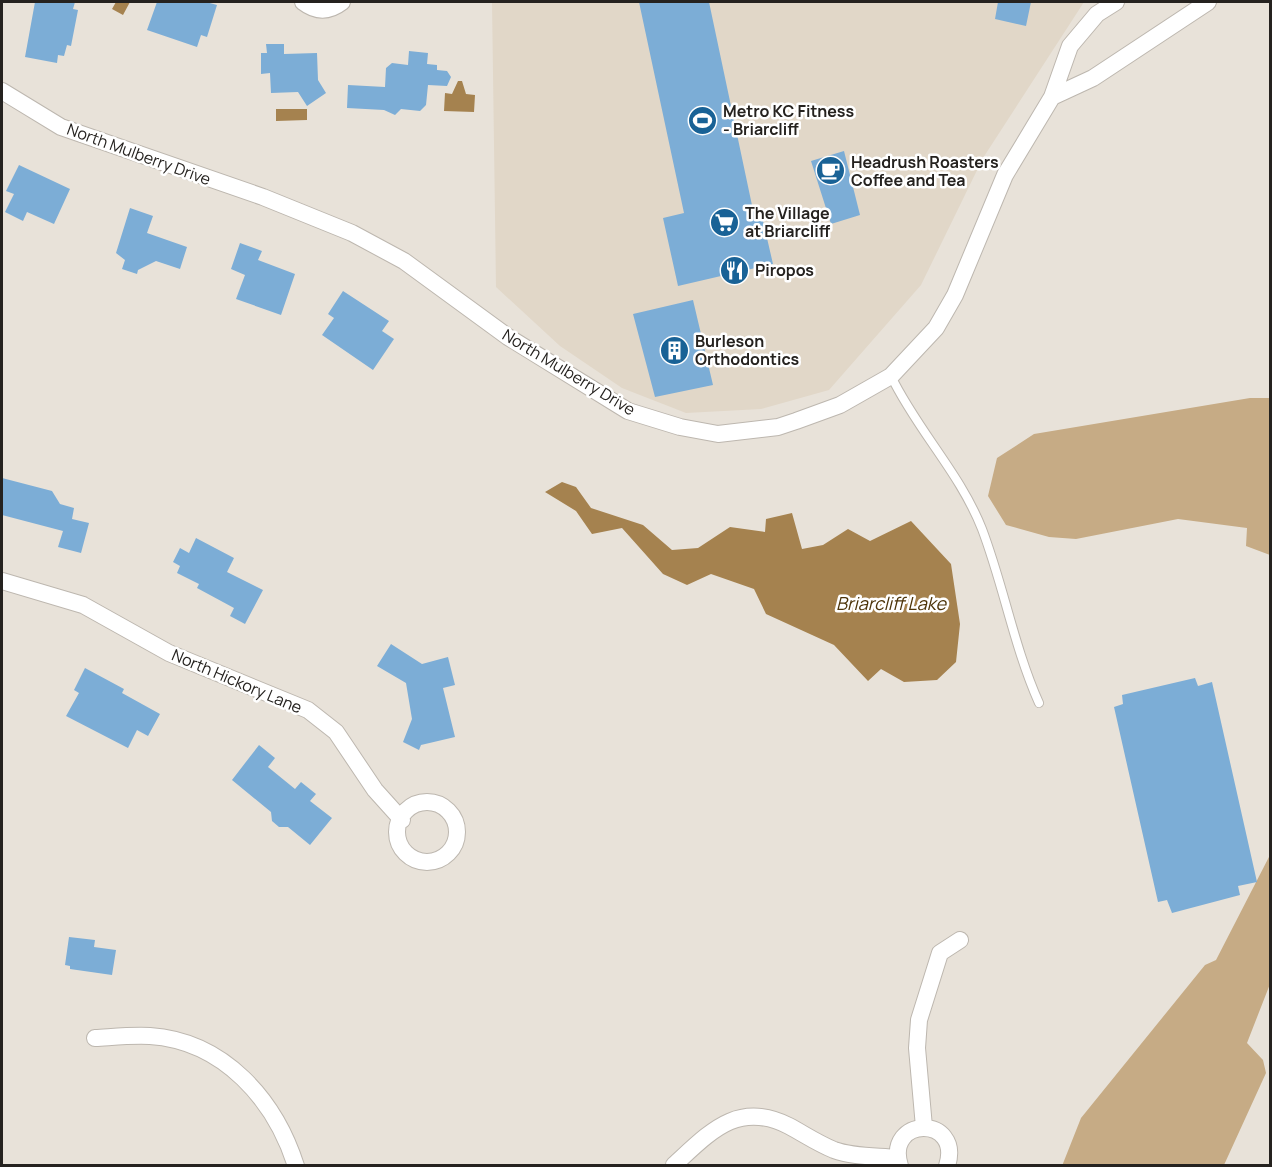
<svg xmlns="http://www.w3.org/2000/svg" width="1272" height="1167" viewBox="0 0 1272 1167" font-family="Manrope,sans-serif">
<rect width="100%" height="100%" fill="#e8e2d9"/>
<path fill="#e1d7c8" d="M 492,2 L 1084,2 L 983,158 L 921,285 L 829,390 L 761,409 L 686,413 L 622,388 L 560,346 L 496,287 Z"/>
<path fill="#c6ab85" d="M 1250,398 L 1270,398 L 1270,555 L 1246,546 L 1247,528 L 1178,519 L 1076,539 L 1049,537 L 1006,525 L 988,496 L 997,458 L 1034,434 Z
M 1270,855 L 1270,984 L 1247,1043 L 1263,1060 L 1266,1073 L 1224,1165 L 1062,1166 L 1081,1118 L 1205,965 L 1216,960 Z"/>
<path fill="#a5824f" d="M 116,2 L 130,2 L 123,15 L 112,9 Z
M 458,81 L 462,81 L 466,94 L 475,95 L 474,112 L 444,111 L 445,93 L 452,94 Z
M 276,109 L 307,109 L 307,120 L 276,121 Z
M 562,482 L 576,487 L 591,508 L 643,525 L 672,550 L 698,548 L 730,527 L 765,532 L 766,519 L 792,513 L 802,549 L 823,545 L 848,529 L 870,541 L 911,521 L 951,564 L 960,624 L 956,662 L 937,680 L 904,682 L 881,669 L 868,681 L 834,645 L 766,614 L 754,589 L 711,574 L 687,585 L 663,574 L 622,528 L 592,534 L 576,511 L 545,492 Z"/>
<path fill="#7cadd6" d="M 35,2 L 75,2 L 73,9 L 78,10 L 71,46 L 67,45 L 64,56 L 58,55 L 57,63 L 25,57 Z
M 157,2 L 206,2 L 217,5 L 207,37 L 201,35 L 197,47 L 147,30 Z
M 639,2 L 709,2 L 753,210 L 760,208 L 773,264 L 678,286 L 663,218 L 684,213 Z
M 998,2 L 1031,2 L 1026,26 L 995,19 Z
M 266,44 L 284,44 L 284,54 L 317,53 L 318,80 L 326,93 L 307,106 L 298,92 L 271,93 L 270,73 L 261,74 L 261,53 L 267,53 Z
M 409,51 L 428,53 L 427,64 L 437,65 L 437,70 L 447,71 L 451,77 L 447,86 L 428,85 L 426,105 L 420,111 L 401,109 L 395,115 L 384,110 L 347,108 L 348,85 L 385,87 L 386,68 L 392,63 L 408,65 Z
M 844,151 L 860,215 L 831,224 L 811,161 Z
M 19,165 L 70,189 L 54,224 L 27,212 L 23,221 L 5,212 L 14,194 L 6,191 Z
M 130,208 L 153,216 L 147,233 L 187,247 L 180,269 L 156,261 L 138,270 L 137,274 L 122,269 L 125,260 L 116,253 Z
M 240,243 L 262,251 L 258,260 L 295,274 L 281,315 L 236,299 L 245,275 L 231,269 Z
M 343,291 L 389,321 L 382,331 L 394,339 L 373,370 L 322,335 L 334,318 L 328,314 Z
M 693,300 L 713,385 L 655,397 L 633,314 Z
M 2,478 L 52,491 L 60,504 L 74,508 L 72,519 L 89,523 L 81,553 L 58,547 L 63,531 L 2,515 Z
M 196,538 L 234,558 L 227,572 L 263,590 L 245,624 L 230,616 L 234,608 L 197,588 L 199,584 L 177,573 L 180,566 L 173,562 L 180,548 L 189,553 Z
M 391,644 L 422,664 L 448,657 L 455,685 L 443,688 L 455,737 L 421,745 L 419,750 L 403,742 L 412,719 L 406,683 L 377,666 Z
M 85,668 L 124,689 L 122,693 L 160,714 L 148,736 L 137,730 L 128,748 L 66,716 L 79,693 L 74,690 Z
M 1195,678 L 1198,686 L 1212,682 L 1257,882 L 1238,886 L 1240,895 L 1172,913 L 1167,900 L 1158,902 L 1114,707 L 1123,704 L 1122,695 Z
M 259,745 L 275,758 L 268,767 L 295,789 L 301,782 L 316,794 L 310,801 L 332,818 L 310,845 L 288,827 L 279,827 L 272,821 L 271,812 L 232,780 Z
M 69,937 L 95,940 L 94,947 L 116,950 L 112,975 L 70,969 L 70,966 L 65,965 Z"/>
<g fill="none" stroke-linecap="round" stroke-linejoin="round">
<defs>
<path id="service" d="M 891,376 C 917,430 960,473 982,529 C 1004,587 1014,647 1039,703"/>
<path id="minor" d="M 303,2 C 316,12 329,12 342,2
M 2,91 L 61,127 L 263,197 L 352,233 L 404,261 L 508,337 L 628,411 L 680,427 L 718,434 L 778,427 L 796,421 L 840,405 L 891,376 L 936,328 L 955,295 L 1005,175 L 1052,97 L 1070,46 L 1097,14 L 1116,2
M 1052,97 L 1093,78 L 1208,2
M 2,581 L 83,605 L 169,653 L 308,710 L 336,732 L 375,790 L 402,820
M397 832a30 30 0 1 1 60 0a30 30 0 1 1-60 0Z
M 95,1038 C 113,1037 132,1035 150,1036 C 224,1041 275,1100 296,1166
M 924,1127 L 917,1048 L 919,1020 L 940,953 L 960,940
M 674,1165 C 710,1132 738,1100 789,1126 C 804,1134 817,1143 834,1150 C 853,1157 877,1156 897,1158
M 900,1166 C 884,1116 963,1115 947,1166"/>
</defs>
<use href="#service" stroke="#bdb7af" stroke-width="10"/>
<use href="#minor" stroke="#bdb7af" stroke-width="18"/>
<use href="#service" stroke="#fff" stroke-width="8"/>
<use href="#minor" stroke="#fff" stroke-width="16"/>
</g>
<defs>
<symbol id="stadium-disc" viewBox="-11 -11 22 22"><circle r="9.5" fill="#196296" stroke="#fff"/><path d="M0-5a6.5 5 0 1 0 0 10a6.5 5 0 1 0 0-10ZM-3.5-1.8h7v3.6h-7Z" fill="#fff"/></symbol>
<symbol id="cafe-disc" viewBox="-11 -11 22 22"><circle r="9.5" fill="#196296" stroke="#fff"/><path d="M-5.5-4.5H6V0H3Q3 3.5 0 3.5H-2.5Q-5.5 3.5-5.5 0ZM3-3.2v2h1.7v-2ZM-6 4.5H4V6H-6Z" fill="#fff"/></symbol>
<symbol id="supermarket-disc" viewBox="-11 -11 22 22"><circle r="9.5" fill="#196296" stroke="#fff"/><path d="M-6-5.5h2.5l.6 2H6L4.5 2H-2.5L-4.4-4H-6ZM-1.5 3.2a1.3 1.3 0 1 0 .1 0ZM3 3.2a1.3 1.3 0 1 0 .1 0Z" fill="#fff"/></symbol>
<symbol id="restaurant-disc" viewBox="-11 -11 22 22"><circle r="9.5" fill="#196296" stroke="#fff"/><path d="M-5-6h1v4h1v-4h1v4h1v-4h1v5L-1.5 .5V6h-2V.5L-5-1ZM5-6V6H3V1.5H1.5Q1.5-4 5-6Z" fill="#fff"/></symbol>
<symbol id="building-disc" viewBox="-11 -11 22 22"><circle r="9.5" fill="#196296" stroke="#fff"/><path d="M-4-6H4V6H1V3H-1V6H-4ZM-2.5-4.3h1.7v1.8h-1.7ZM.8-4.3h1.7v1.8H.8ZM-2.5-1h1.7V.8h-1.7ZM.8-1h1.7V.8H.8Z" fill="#fff"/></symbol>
</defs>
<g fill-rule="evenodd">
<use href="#stadium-disc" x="686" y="104" width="33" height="33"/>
<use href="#cafe-disc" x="814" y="154" width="33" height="33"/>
<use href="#supermarket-disc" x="708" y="206" width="33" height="33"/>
<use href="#restaurant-disc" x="718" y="254" width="33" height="33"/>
<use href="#building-disc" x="658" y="334" width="33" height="33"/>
</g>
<g text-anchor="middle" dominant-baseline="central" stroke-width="5" stroke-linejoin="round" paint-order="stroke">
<g font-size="16" font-weight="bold" fill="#25221f" stroke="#fff" text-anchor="start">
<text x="723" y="111">Metro KC Fitness<tspan x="723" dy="18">- Briarcliff</tspan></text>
<text x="851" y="162">Headrush Roasters<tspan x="851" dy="18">Coffee and Tea</tspan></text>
<text x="745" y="213">The Village<tspan x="745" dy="18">at Briarcliff</tspan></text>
<text x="755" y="270">Piropos</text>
<text x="695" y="341">Burleson<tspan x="695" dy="18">Orthodontics</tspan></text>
</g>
<g font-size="16" fill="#25221f" stroke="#fff">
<text transform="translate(139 154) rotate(20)">North Mulberry Drive</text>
<text transform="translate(569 372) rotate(31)">North Mulberry Drive</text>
<text transform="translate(237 681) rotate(23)">North Hickory Lane</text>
</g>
<g font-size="18" font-style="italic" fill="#4d3409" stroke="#fff">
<text x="891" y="603">Briarcliff Lake</text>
</g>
</g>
<rect width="1272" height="1167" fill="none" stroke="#25221f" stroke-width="6"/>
</svg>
